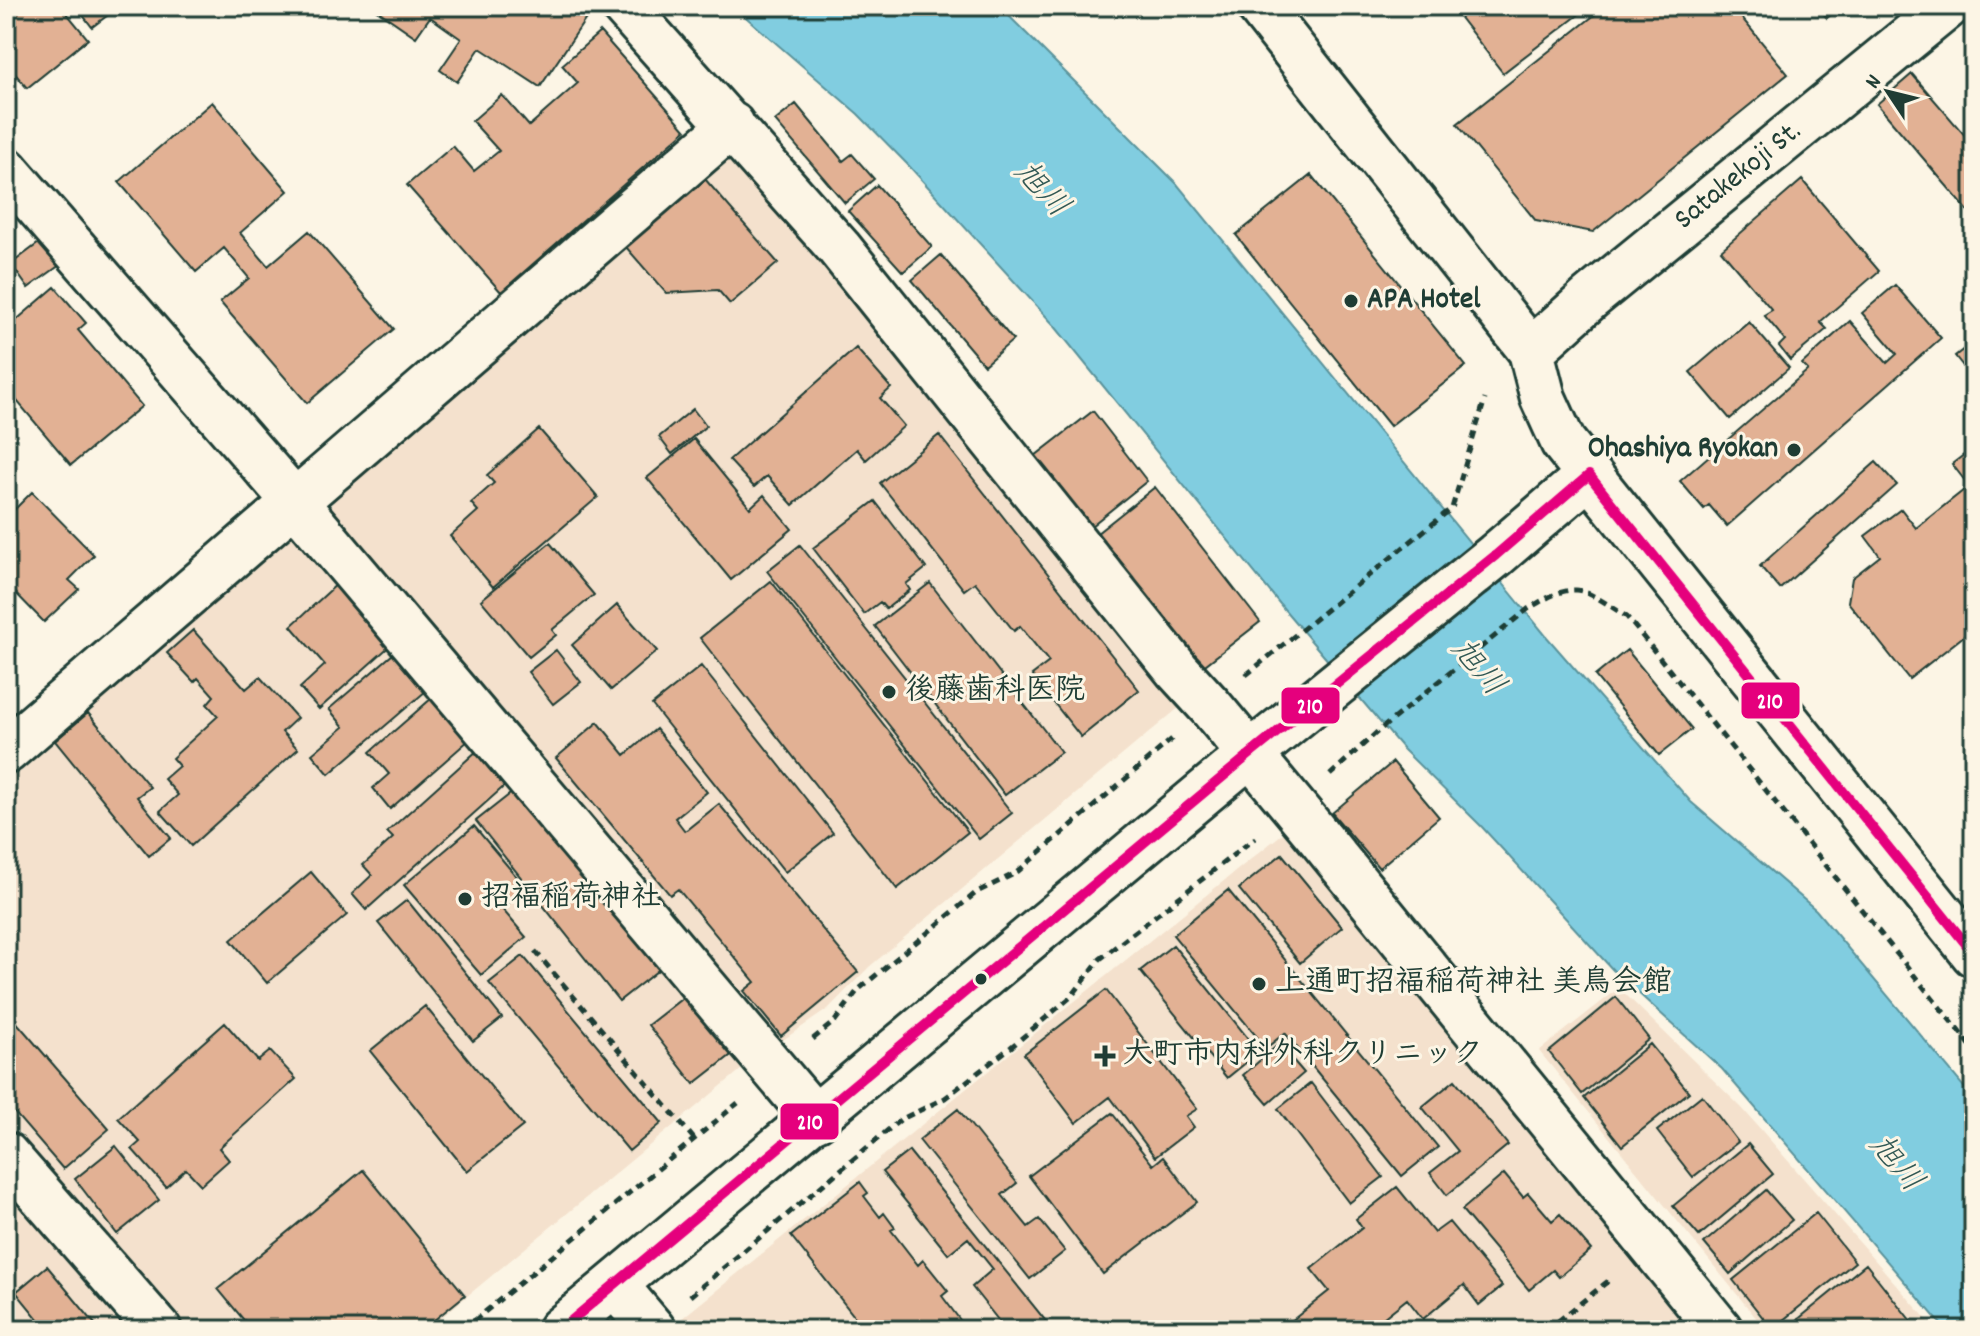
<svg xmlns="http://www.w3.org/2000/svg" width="1980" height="1336" viewBox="0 0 1980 1336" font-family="Dekko,'Klee One',sans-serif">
<rect width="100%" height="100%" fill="#fcf5e5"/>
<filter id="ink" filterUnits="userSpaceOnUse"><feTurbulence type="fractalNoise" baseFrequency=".0125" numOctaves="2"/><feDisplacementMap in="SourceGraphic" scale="16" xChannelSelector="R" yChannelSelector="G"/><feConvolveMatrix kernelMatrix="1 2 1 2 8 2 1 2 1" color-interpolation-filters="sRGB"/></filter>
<g filter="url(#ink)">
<path fill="#f4e1cd" d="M 725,143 L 861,299 L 1181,706 L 869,967 L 828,1009 L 777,1044 L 326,514 L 346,478 Z
M 282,530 L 308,532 L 754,1059 L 426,1330 L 188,1330 L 6,1117 L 6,771 Z
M 1287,830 L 1693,1330 L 690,1330 L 681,1319 Z
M 1619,988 L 1742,1108 L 1936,1330 L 1766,1330 L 1539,1051 Z
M 6,1179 L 137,1330 L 6,1330 Z"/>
<path fill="#81cde0" stroke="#5a939b" stroke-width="2" d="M 733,6 L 999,6 L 1177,184 L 1546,636 L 1691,802 L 1816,910 L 1974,1099 L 1974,1330 L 1946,1330 L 1722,1069 L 1613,970 L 1482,827 L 1403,749 L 1284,609 L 1053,324 L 910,167 L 858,114 Z"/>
<path fill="#e2b194" stroke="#1f3d34" stroke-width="2" d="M 6,6 L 61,6 L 88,39 L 27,88 L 6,63 Z
M 76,6 L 120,6 L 92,27 Z
M 371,6 L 583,6 L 591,11 L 540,87 L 480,48 L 457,82 L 440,70 L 461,39 L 430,17 L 416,37 Z
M 1451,6 L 1590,6 L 1503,73 Z
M 1606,6 L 1732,6 L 1788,74 L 1593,232 L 1536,221 L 1457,124 Z
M 1817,6 L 1841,6 L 1827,18 Z
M 600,32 L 686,130 L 501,292 L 407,185 L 453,146 L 474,171 L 499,151 L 472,121 L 502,95 L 529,126 L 578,83 L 562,65 Z
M 1912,74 L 1974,146 L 1974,218 L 1877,104 Z
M 212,102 L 288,191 L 240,233 L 268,266 L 309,231 L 394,329 L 307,403 L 220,302 L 249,278 L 224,248 L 196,272 L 119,182 Z
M 796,104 L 843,161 L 852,154 L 874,179 L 845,203 L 775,121 Z
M 698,171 L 778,263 L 730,304 L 718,290 L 666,293 L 619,239 Z
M 1311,175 L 1466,366 L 1390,426 L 1236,235 Z
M 1802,180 L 1879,271 L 1820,322 L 1827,329 L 1790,360 L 1779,346 L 1785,340 L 1764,315 L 1772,310 L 1721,250 Z
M 877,185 L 932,247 L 903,272 L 848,211 Z
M 43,240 L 60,265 L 28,288 L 11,264 Z
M 941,255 L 1013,340 L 984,365 L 912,280 Z
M 1895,285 L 1941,338 L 1727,526 L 1709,505 L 1704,509 L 1680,481 L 1808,370 L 1802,364 L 1850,321 L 1887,363 L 1897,354 L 1862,313 Z
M 55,287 L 86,323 L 78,330 L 142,406 L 71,465 L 6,388 L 6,329 Z
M 1749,322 L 1789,368 L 1730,419 L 1690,372 Z
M 1974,341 L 1974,380 L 1955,356 Z
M 856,348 L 891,388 L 880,398 L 904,426 L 866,460 L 857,449 L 793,505 L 767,476 L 754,487 L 729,460 Z
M 693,409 L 706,426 L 672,454 L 659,437 Z
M 1093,411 L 1147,481 L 1091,526 L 1035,456 Z
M 539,429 L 598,497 L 493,587 L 450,536 L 478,511 L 471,503 L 494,483 L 487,475 Z
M 939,435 L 1139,690 L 1081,737 L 1032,675 L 1049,662 L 1020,626 L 1014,631 L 975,582 L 964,590 L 880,483 Z
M 694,439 L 750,508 L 764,495 L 792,529 L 731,580 L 647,478 Z
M 1974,447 L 1974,628 L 1909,679 L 1848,602 L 1852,578 L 1880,556 L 1865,536 L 1901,509 L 1916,528 L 1969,486 L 1952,464 Z
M 1876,462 L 1897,485 L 1780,589 L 1760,566 Z
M 1155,487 L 1260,622 L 1201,668 L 1096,534 Z
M 32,492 L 94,555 L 69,580 L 79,589 L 44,622 L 6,583 L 6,518 Z
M 875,501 L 926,568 L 906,584 L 910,590 L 886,609 L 880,602 L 864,614 L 813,548 Z
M 550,543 L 594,595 L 552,630 L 556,635 L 529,657 L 481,600 Z
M 800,545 L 1012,813 L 979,839 L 767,571 Z
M 771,581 L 968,832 L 897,889 L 700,638 Z
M 338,583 L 392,644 L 319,709 L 300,688 L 325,665 L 291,626 Z
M 930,583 L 1061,752 L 1005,795 L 875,626 Z
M 617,605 L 657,651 L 611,690 L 572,645 Z
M 193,630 L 246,689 L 260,677 L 297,718 L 282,732 L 298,749 L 191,846 L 160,811 L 178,795 L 164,779 L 179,766 L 172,758 L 218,716 L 207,704 L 214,696 L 198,678 L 194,682 L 167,653 Z
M 400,648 L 433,685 L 329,774 L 312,754 L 344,727 L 329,709 Z
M 556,650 L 581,682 L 553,704 L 528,672 Z
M 1627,650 L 1692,729 L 1659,755 L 1595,676 Z
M 701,666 L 833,833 L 785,872 L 652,705 Z
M 432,698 L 469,740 L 390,809 L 373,788 L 389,774 L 370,752 Z
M 88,713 L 150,787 L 137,797 L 171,838 L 149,856 L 55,741 Z
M 598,722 L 625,755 L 656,729 L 707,792 L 675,818 L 685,831 L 719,804 L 858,972 L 781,1036 L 744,991 L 755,982 L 678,889 L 670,895 L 556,758 Z
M 479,749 L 509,782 L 366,910 L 352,894 L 372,875 L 363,865 L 393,838 L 387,832 Z
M 1393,762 L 1439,817 L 1379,868 L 1332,813 Z
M 519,787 L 662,967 L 619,1001 L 476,821 Z
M 474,826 L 526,888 L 502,909 L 526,937 L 481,975 L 404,885 Z
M 1282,854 L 1342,927 L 1300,963 L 1239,889 Z
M 311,872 L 347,915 L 267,983 L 231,940 Z
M 1228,890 L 1438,1147 L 1402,1176 L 1285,1033 L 1266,1048 L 1173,935 Z
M 407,900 L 502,1018 L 473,1041 L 378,923 Z
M 1173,945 L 1259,1052 L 1227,1078 L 1140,971 Z
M 523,956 L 662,1123 L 629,1151 L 489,983 Z
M 1106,990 L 1197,1109 L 1186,1116 L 1194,1127 L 1155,1157 L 1110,1097 L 1076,1123 L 1024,1054 Z
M 689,993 L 735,1052 L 694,1084 L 648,1025 Z
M 1616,997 L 1649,1039 L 1582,1094 L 1549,1052 Z
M 425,1006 L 523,1126 L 467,1171 L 370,1051 Z
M 6,1010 L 109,1129 L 63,1169 L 6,1103 Z
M 225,1023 L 258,1061 L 270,1051 L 296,1079 L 219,1148 L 229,1160 L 201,1185 L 186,1169 L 166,1187 L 132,1149 L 140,1142 L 118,1118 Z
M 1279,1044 L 1304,1073 L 1268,1104 L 1243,1075 Z
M 1650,1044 L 1689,1092 L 1622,1146 L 1584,1098 Z
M 1455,1080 L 1508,1145 L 1447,1195 L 1430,1173 L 1458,1151 L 1422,1107 Z
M 1311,1083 L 1383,1177 L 1349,1203 L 1278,1109 Z
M 1702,1095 L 1738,1142 L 1693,1177 L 1657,1131 Z
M 958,1109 L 1017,1183 L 1002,1195 L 1028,1227 L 1039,1219 L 1065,1251 L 1030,1279 L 919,1140 Z
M 1112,1113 L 1153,1165 L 1163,1157 L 1197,1202 L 1103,1274 L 1029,1176 Z
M 1748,1144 L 1773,1174 L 1699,1236 L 1673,1206 Z
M 116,1146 L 159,1200 L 117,1234 L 75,1179 Z
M 909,1151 L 1053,1330 L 1006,1330 L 972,1287 L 993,1269 L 968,1238 L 948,1254 L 882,1172 Z
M 363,1170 L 465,1295 L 422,1330 L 252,1330 L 218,1289 Z
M 1504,1174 L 1523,1197 L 1528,1193 L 1552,1221 L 1560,1214 L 1591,1250 L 1559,1277 L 1553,1270 L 1529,1290 L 1462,1210 Z
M 860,1182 L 868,1193 L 864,1196 L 880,1217 L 884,1213 L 895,1228 L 891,1230 L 918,1265 L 923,1260 L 948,1291 L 942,1296 L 966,1328 L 971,1323 L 976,1330 L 865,1330 L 791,1236 Z
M 1397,1187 L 1434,1233 L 1449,1222 L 1502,1286 L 1479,1305 L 1464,1285 L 1423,1319 L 1407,1299 L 1368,1330 L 1280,1330 L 1329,1291 L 1311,1269 L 1362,1228 L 1356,1219 Z
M 1766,1190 L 1792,1220 L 1730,1274 L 1704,1243 Z
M 1816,1213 L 1855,1262 L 1772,1329 L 1733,1280 Z
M 1866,1264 L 1918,1330 L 1785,1330 Z
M 47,1266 L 100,1330 L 47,1330 L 16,1292 Z"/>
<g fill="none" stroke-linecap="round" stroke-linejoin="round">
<defs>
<path id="street" d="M 624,6 L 839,248 L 1177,670 L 1210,706 L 1319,837 L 1720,1330
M 6,170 L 295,502 L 816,1119
M 1531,351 L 1590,298 L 1948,6
M 6,751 L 732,125
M 6,1155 L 159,1330"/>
<path id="secondary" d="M 1259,6 L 1531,351 L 1543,398 L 1563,442 L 1974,954
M 615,1285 L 653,1330
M 560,1330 L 1249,755 L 1496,555 L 1589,475"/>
</defs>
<use href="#street" stroke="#1f3d34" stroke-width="50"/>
<use href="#secondary" stroke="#1f3d34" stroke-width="50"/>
<path stroke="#1f3d34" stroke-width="5" stroke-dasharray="8 6" stroke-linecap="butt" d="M 1246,675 L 1452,508 L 1485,399
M 1330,775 L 1376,733 L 1528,609 C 1541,601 1560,589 1576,590 C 1590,591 1615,609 1627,617 L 1974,1050
M 535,951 L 695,1140
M 813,1039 L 835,1021 L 858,990 L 977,892 L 1016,873 L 1172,739
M 690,1296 L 900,1120 L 945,1098 L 1011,1047 L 1072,996 L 1100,959 L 1255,838
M 463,1330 L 738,1103
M 1547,1330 L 1612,1278"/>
<use href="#street" stroke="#fcf5e5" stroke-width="44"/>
<use href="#secondary" stroke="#fcf5e5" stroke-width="44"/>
<defs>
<path id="bus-1" d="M 560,1330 L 1249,755 L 1496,555 L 1589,475 L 1974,954"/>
</defs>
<use href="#bus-1" stroke="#fcf5e5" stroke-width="16"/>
<use href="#bus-1" stroke="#e5007d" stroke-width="10"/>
</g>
</g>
<g fill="#1f3d34" stroke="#fcf5e5" stroke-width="3">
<circle cx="1351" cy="301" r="8"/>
<circle cx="1794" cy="450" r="8"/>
<circle cx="889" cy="692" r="8"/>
<circle cx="465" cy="899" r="8"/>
<circle cx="981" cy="979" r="7"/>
<circle cx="1259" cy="984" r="8"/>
<path d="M1101 1044h8v8h8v8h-8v8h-8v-8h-8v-8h8z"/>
</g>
<g text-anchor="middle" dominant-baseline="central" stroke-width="6" stroke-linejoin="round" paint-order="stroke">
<g font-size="30" fill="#1f3d34" stroke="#fcf5e5">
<text transform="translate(1739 177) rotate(-39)">Satakekoji St.</text>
</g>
<g font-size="30" font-weight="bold" fill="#1f3d34" stroke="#fcf5e5" text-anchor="start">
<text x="1367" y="301">APA Hotel</text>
<text x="1778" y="450" text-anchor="end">Ohashiya Ryokan</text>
<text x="905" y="692">後藤歯科医院</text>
<text x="481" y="899">招福稲荷神社</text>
<text x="1275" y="984">上通町招福稲荷神社 美鳥会館</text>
<text x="1123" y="1056">大町市内科外科クリニック</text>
</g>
<g font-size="32" font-style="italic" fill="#335a56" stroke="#fcf5e5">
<text transform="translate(1040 191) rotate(47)">旭川</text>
<text transform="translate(1476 669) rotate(50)">旭川</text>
<text transform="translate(1894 1165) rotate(50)">旭川</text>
</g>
</g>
<g stroke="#fcf5e5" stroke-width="3">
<rect x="1740" y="681" width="61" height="39" rx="8" fill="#e5007d"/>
<rect x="1280" y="686" width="61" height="39" rx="8" fill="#e5007d"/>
<rect x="779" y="1102" width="61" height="39" rx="8" fill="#e5007d"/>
</g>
<g font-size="22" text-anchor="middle" font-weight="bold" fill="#fff">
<text x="1770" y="708">210</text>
<text x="1310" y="713">210</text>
<text x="810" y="1129">210</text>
</g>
<rect width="1980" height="1336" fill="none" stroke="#fcf5e5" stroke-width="32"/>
<rect x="16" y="16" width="1948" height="1304" fill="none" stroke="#1f3d34" stroke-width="3" filter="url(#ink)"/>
<g transform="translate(1888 92) rotate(305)" stroke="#fcf5e5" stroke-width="6" paint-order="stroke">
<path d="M0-6L14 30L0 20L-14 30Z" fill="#1f3d34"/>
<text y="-12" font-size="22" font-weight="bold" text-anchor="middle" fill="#1f3d34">N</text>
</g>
</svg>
